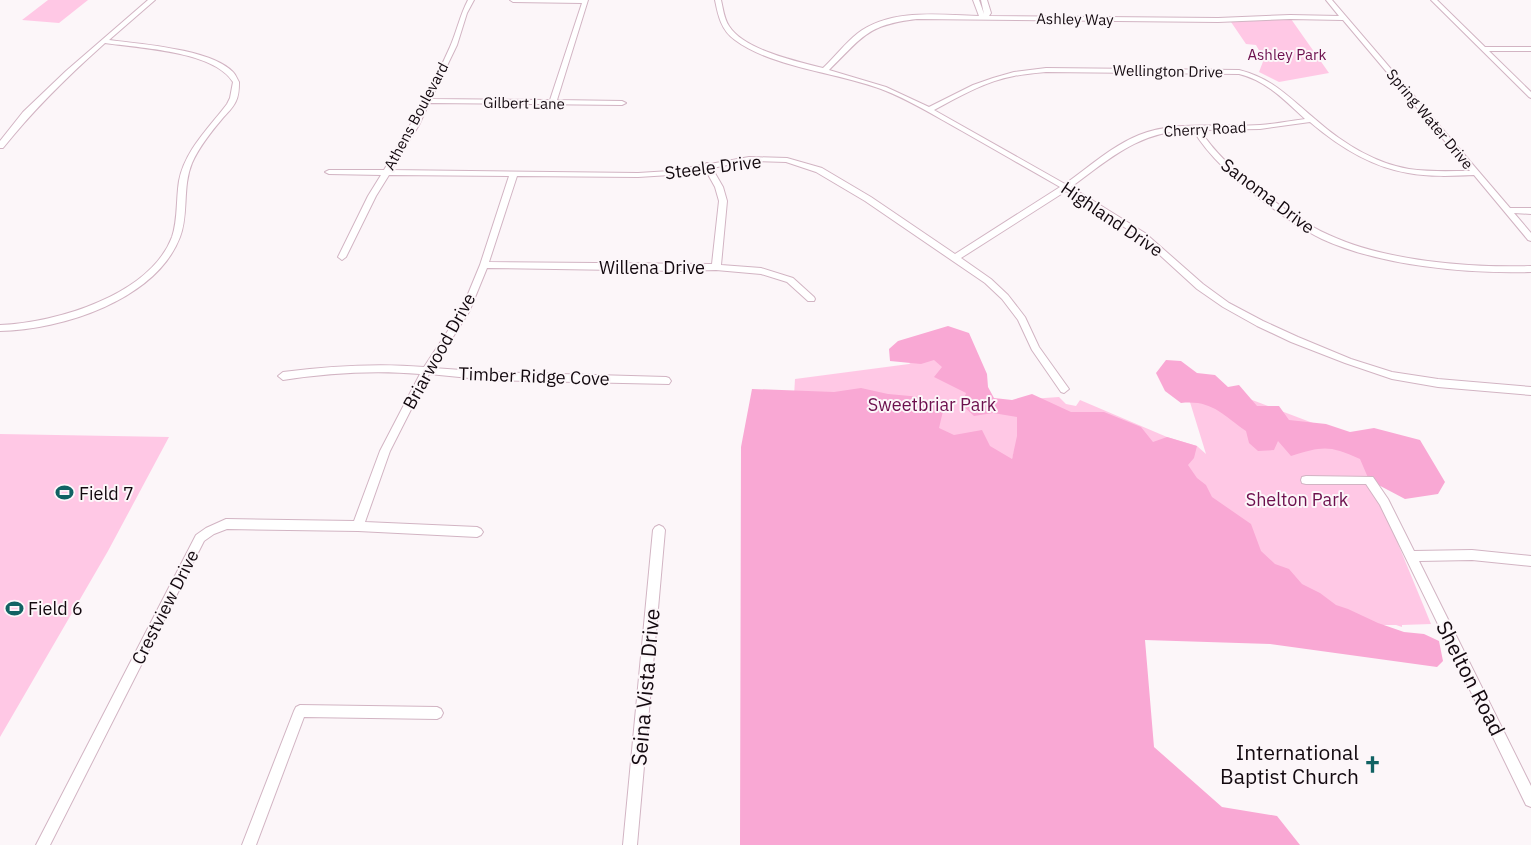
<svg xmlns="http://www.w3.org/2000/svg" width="1531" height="845" viewBox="0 0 1531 845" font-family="'IBM Plex Sans',sans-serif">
<rect width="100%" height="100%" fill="#fcf6f9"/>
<path fill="#ffc8e5" d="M 48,0 L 88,0 L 59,23 L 22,20 Z
M 1291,19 L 1329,73 L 1279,82 L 1259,72 L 1264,59 L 1256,45 L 1246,44 L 1231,22 Z
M 951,336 L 986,402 L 1059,397 L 1066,404 L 1076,406 L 1080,400 L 1167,437 L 1197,446 L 1206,454 L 1181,373 L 1355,439 L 1431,624 L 1402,625 L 1402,627 L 1396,625 L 1324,625 L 1014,452 L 1012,459 L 791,448 L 795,379 L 909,364 Z
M 0,434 L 169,437 L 108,551 L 0,737 Z"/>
<path fill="#f9a8d4" d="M 948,326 L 969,333 L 987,374 L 988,387 L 994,398 L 1012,400 L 1032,394 L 1071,412 L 1104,412 L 1141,427 L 1153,442 L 1167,437 L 1197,446 L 1194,458 L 1188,465 L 1197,478 L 1206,485 L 1212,497 L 1251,524 L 1261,551 L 1275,564 L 1289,569 L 1302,584 L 1320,593 L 1336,605 L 1348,609 L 1378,623 L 1404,632 L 1424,634 L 1439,641 L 1443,661 L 1437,667 L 1270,644 L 1145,640 L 1154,747 L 1222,807 L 1277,816 L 1300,845 L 740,845 L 741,447 L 752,389 L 834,392 L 861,388 L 888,394 L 921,397 L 943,411 L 939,428 L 954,435 L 982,430 L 990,446 L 1012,459 L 1017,436 L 1017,417 L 993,413 L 974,416 L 962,405 L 966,393 L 934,377 L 942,367 L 934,360 L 921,364 L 890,361 L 889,349 L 898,341 Z
M 1166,360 L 1181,361 L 1197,373 L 1215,375 L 1228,387 L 1239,385 L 1257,406 L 1279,406 L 1289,420 L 1326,424 L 1350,432 L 1374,428 L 1420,440 L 1445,482 L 1438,494 L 1405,499 L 1369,480 L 1360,459 C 1329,445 1323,446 1291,456 L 1278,441 L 1274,450 L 1258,451 L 1249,443 L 1246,431 C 1222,415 1213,400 1181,403 L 1165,391 L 1156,373 Z"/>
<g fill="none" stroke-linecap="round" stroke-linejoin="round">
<defs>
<path id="street" d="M 148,0 L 155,0 L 109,40 C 140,44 211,49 233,72 C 236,75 237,79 239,82 C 239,88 239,95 236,101 C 233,108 227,113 222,119 C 211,132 199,147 192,163 C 182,187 189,214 180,237 C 156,300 61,330 0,331 L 0,325 C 56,323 150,295 172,237 C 178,220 176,199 179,181 C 185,150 209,128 227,104 L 230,98 L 233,82 C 214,51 139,48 105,43 C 68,76 34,109 3,148 L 0,148 L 0,141 L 23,112 L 66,71 Z
M 468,0 L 474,0 L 467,13 L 457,45 L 431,99 L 550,100 L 582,3 L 513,2 L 510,0 L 588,0 L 557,100 L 622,101 L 626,103 L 622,105 L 429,103 L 419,125 L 391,170 L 638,173 L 670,171 L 703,165 L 707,163 L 710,164 L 749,157 L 787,158 L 822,168 L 871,197 L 955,254 L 1060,187 C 1027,168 995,150 962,131 C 935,116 910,100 881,89 C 838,73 771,67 735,40 C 721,30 718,15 715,0 L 721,0 C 723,8 724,19 729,26 C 744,50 796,61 823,68 C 835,57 845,43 858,33 C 892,8 941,15 979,16 L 973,0 L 979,0 L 984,14 L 981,0 L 987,0 L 991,13 L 989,16 L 1218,18 L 1290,15 L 1339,16 L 1326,0 L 1332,0 L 1510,208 L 1531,208 L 1531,214 L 1514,213 L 1531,233 L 1531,241 L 1528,240 L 1474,175 C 1452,176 1430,177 1408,173 C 1371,167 1338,146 1310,122 L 1260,129 L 1200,130 C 1216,155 1238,174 1262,192 C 1283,208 1304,224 1329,235 C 1385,261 1469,268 1531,266 L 1531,272 C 1467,274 1381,266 1322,239 C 1299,228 1279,213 1259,198 C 1234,178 1210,158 1193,130 C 1139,131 1112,157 1071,187 L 1145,233 L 1203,284 L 1229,303 L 1263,321 L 1298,337 L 1351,359 L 1392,372 L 1438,379 L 1531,387 L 1531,395 L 1438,387 L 1392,379 L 1345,363 L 1291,342 L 1257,326 L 1223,307 L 1197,289 L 1140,237 L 1066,191 L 961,258 L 991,279 L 1008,295 L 1025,317 L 1039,347 L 1069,389 L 1064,393 L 1061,392 L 1032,350 L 1018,320 L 1002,299 L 985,283 L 865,201 L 816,172 L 786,162 L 749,161 L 712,168 L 723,187 L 727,201 L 721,265 L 761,268 L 793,278 L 814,297 L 815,299 L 814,301 L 808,301 L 787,282 L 761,274 L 716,270 L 681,271 L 487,268 L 469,312 L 433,368 L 490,372 L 666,377 L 669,378 L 671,381 L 669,384 L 490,380 L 429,374 L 390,451 L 365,522 L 477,527 L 481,529 L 483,532 L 481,535 L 477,537 L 358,531 L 227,529 L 214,534 L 204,541 L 50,845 L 36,845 L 196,535 L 206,528 L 226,519 L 354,521 L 380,451 L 420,374 C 374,370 328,373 283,380 L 278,376 L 283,372 C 330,366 377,363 424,367 L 461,311 L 480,265 L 509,176 L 389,175 L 376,196 L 346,257 L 342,260 L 338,257 L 368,196 L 381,175 L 329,174 L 325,172 L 329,170 L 384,170 C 408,130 431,90 450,47 C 457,31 460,15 468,0 ZM 917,19 L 1218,22 L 1290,19 L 1343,20 L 1470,171 C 1449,171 1429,172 1409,169 C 1374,163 1341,142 1315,119 C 1288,97 1274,79 1239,70 L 1046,68 L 1014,72 L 993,78 L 973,85 L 929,107 L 886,87 L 829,70 C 863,37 866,25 917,19 ZM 1046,72 L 1239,74 C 1267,81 1284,100 1305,119 C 1290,121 1275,124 1260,125 C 1219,128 1177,120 1139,135 C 1112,146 1089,167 1065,184 L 934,110 C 960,96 986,81 1014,76 C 1025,74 1036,73 1046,72 ZM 705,169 L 715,187 L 719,201 L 712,264 L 489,262 L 517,176 L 638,177 L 670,175 Z
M 1431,0 L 1437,0 L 1485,47 L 1531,47 L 1531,51 L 1489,51 L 1531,92 L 1531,98 L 1529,97 Z
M 1306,476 L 1373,477 L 1388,499 L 1414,551 L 1472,550 L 1531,556 L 1531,566 L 1472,560 L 1419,561 L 1531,786 L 1531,807 L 1526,805 L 1380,505 L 1366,484 L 1306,484 L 1302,483 L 1301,480 L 1302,477 Z
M 659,525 L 663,527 L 665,530 L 637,845 L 623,845 L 653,530 L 655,527 Z
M 300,705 L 437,707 L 441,709 L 443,713 L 441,717 L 437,719 L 304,717 L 256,845 L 242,845 L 294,711 L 296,707 Z"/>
</defs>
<use href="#street" stroke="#d2b4c3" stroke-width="2"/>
<use href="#street" fill="#fff" fill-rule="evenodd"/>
</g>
<defs>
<symbol id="stadium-bare" viewBox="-9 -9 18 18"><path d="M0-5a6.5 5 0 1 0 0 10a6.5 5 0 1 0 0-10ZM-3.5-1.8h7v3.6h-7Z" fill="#116263" stroke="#fcf6f9" stroke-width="2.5" paint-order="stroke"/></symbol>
<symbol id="church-bare" viewBox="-9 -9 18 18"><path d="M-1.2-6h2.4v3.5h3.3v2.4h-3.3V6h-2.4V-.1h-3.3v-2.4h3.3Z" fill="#116263" stroke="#fcf6f9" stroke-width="2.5" paint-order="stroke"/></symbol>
</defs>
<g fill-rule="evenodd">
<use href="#stadium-bare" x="52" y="480" width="25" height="25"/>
<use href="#stadium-bare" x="2" y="596" width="25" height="25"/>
<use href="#church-bare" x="1360" y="752" width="25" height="25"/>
</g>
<g text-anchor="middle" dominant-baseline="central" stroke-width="4" stroke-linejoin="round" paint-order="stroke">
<g font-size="15" fill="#13090f" stroke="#fcf6f9">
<text transform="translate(1075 19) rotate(1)">Ashley Way</text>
<text transform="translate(1168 71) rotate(1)">Wellington Drive</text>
<text transform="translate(524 103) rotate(1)">Gilbert Lane</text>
<text transform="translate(416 116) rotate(-62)">Athens Boulevard</text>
<text transform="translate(1430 119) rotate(50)">Spring Water Drive</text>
<text transform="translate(1205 129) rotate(-3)">Cherry Road</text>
</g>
<g font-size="15" fill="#6c0f4d" stroke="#fcf6f9">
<text x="1287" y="54">Ashley Park</text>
</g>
<g font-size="18" fill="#13090f" stroke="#fcf6f9">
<text transform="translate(713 167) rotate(-7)">Steele Drive</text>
<text transform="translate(1268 196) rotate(37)">Sanoma Drive</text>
<text transform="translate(1112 219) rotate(34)">Highland Drive</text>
<text x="652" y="267">Willena Drive</text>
<text transform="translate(439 351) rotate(-61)">Briarwood Drive</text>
<text transform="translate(534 376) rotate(2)">Timber Ridge Cove</text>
<text transform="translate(165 607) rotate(-63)">Crestview Drive</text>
</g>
<g font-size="18" fill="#6c0f4d" stroke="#fcf6f9">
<text x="932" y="404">Sweetbriar Park</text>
<text x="1297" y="499">Shelton Park</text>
</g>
<g font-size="18" fill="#13090f" stroke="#fcf6f9" text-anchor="start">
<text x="79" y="493">Field 7</text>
<text x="28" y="608">Field 6</text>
</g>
<g font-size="21" fill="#13090f" stroke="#fcf6f9">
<text transform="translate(1471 678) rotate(63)">Shelton Road</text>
<text transform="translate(645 687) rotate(-85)">Seina Vista Drive</text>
</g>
<g font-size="21" fill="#13090f" stroke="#fcf6f9" text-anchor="end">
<text x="1359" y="752">International<tspan x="1359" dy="24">Baptist Church</tspan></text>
</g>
</g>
</svg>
